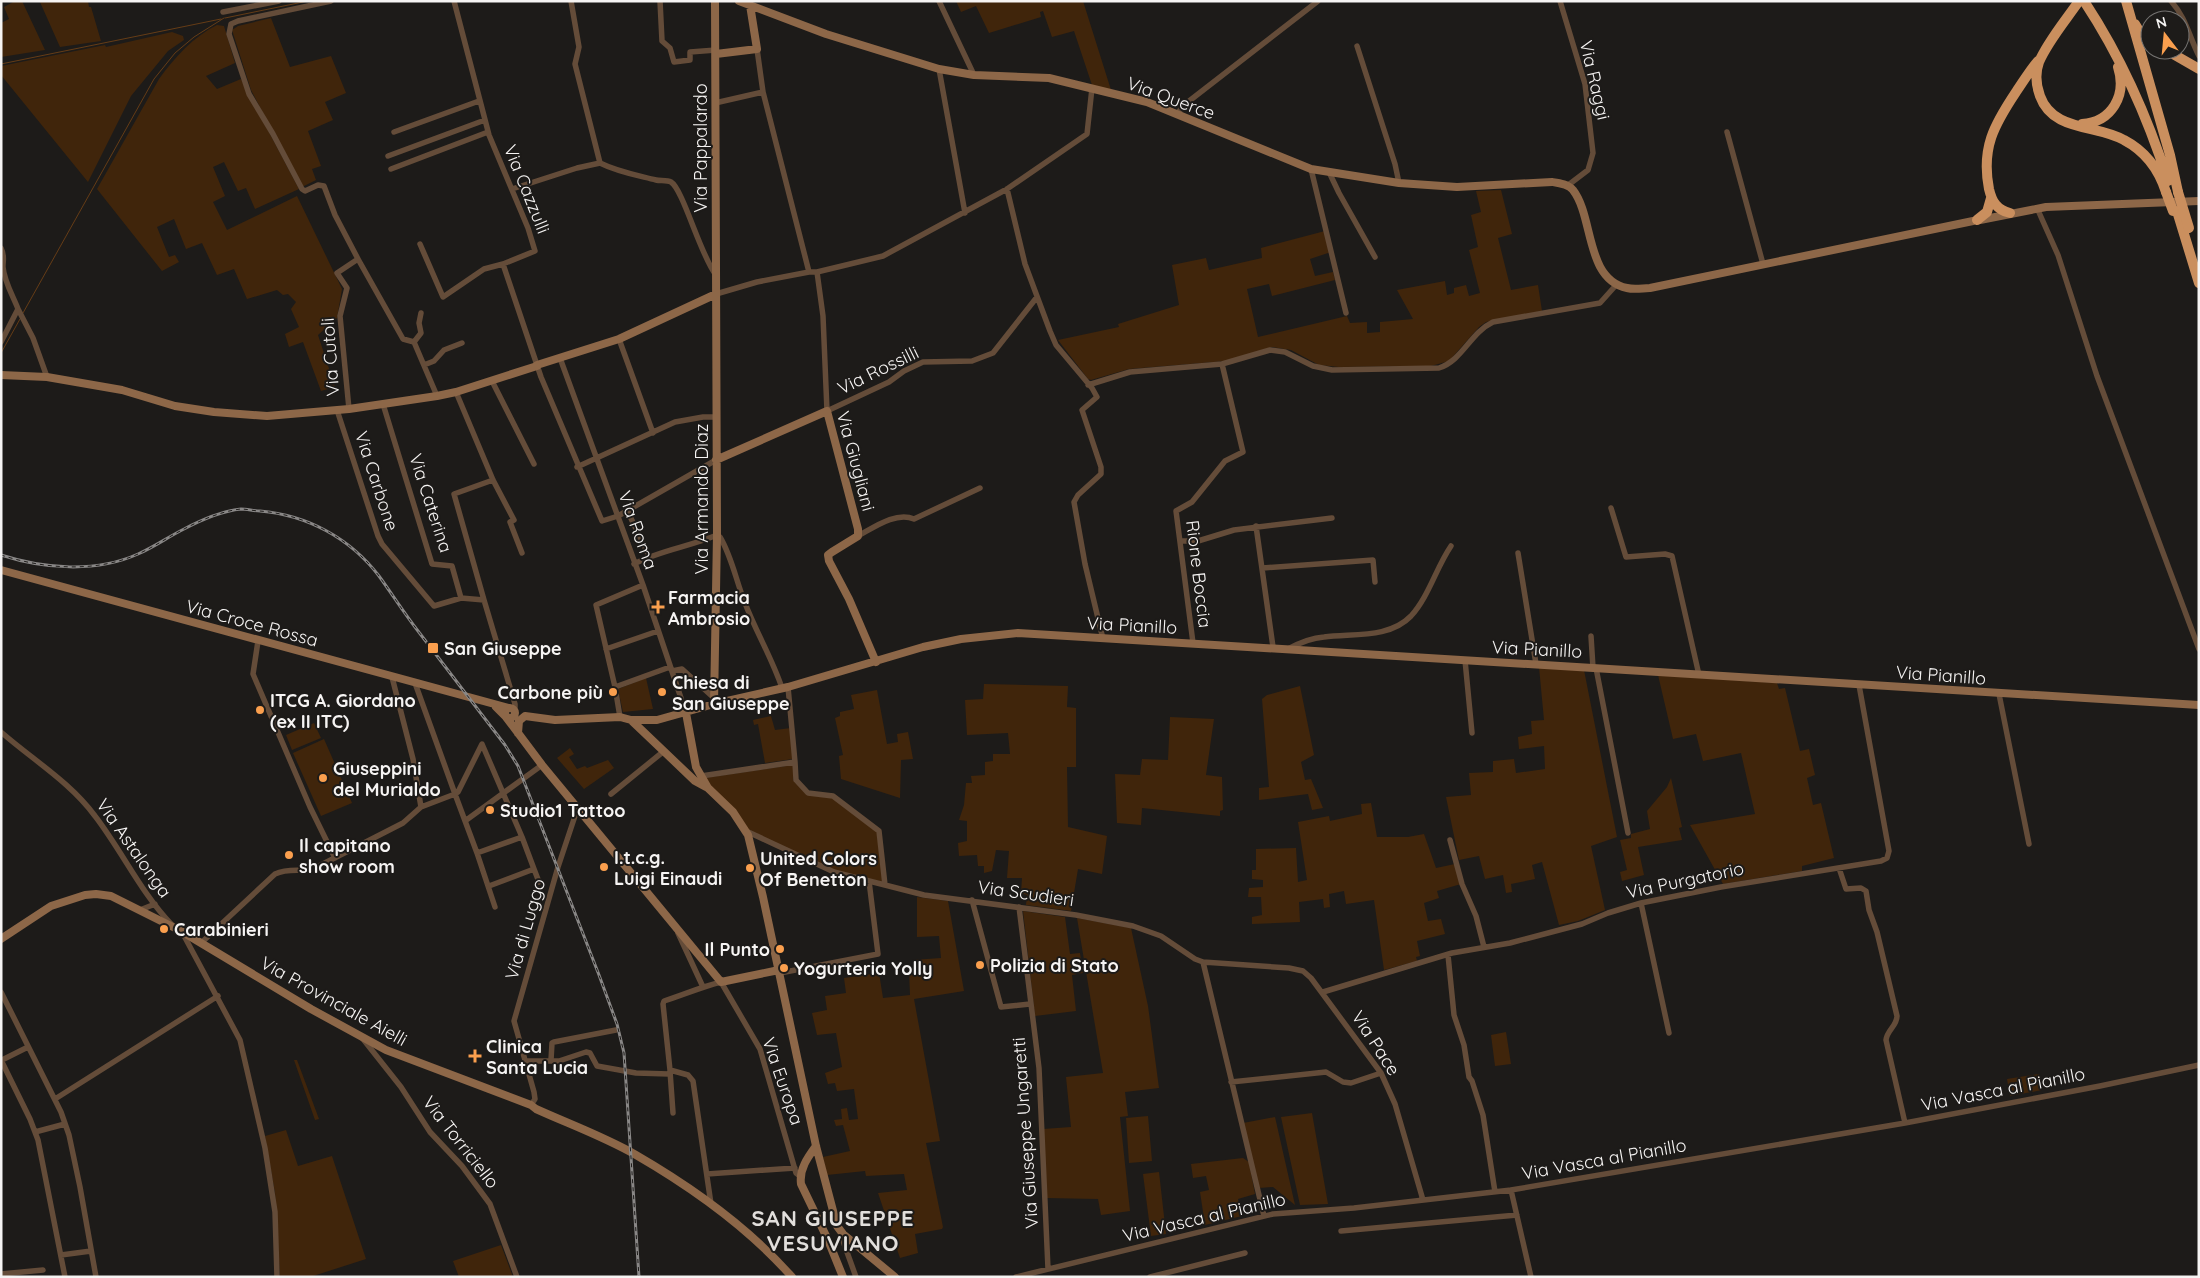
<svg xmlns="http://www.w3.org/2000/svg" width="2200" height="1278" viewBox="0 0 2200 1278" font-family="Quicksand,sans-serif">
<rect width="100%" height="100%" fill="#1d1b19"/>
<path fill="#40250b" d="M 15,1 L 22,1 L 45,50 L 1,57 L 1,23 L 9,19 L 4,7 Z
M 43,1 L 88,1 L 89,7 L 91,7 L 101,41 L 60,47 L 40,2 Z
M 956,1 L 1083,1 L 1111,90 L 1092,85 L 1074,31 L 1052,37 L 1043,11 L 1040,12 L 1041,17 L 989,33 L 976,6 L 961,12 Z
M 271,18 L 290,67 L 331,56 L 346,93 L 325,102 L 333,120 L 308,131 L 321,166 L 312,169 L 316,180 L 302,187 L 251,90 L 232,30 L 238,26 Z
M 217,25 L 224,26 L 235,63 L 206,76 L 217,89 L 241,79 L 299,189 L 255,209 L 246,188 L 238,191 L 224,162 L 213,167 L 225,196 L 213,202 L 227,230 L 297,196 L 342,289 L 337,318 L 318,335 L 335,387 L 321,391 L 303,342 L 289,347 L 285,334 L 299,327 L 291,309 L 296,302 L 288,294 L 283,295 L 277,290 L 247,299 L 234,269 L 217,275 L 202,243 L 186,249 L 174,219 L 157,227 L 169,257 L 175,255 L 179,262 L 162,271 L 97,189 L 159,79 C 175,57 193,37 217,25 Z
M 172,32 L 183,36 L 184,40 L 168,51 L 131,96 L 88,182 L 1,75 L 1,66 L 105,45 L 106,47 Z
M 1501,190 L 1512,234 L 1498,238 L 1511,290 L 1538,285 L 1542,311 L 1486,322 L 1479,327 L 1449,361 L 1431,366 L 1339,367 L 1319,365 L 1291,350 L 1272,347 L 1226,361 L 1129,369 L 1091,380 L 1088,379 L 1058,340 L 1119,327 L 1118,324 L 1179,305 L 1172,265 L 1206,258 L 1209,270 L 1262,258 L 1261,248 L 1325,231 L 1331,252 L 1310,259 L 1315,276 L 1333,272 L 1335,280 L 1272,296 L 1269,284 L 1247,289 L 1258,337 L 1347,316 L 1350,323 L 1367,322 L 1367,333 L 1380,332 L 1380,322 L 1413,319 L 1397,290 L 1445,281 L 1447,295 L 1454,293 L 1454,288 L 1466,285 L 1469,296 L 1480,293 L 1469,250 L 1478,247 L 1471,215 L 1481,212 L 1476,191 Z
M 1539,667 L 1584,670 L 1617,837 L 1591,846 L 1605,910 L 1578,921 L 1559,925 L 1542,862 L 1532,865 L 1535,879 L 1511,884 L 1512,892 L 1506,893 L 1503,875 L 1485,879 L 1479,856 L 1459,860 L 1446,797 L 1471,795 L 1469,773 L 1493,772 L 1493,761 L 1514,759 L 1516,773 L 1545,769 L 1544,746 L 1519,749 L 1518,737 L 1532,734 L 1531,721 L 1544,720 Z
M 1658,675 L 1777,683 L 1779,689 L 1785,688 L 1800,751 L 1809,749 L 1815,775 L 1807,778 L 1813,805 L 1821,803 L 1834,858 L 1802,866 L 1802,871 L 1723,884 L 1690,825 L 1755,814 L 1741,753 L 1703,761 L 1696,734 L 1673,739 Z
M 646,678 L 653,709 L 623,712 L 618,689 Z
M 984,684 L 1068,686 L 1067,707 L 1076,708 L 1076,767 L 1067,767 L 1068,827 L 1107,836 L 1102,874 L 1078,869 L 1071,911 L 1026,905 L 1027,895 L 1021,893 L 1022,878 L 1007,878 L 1009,851 L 996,850 L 992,871 L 984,873 L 984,866 L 978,866 L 977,855 L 959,856 L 958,843 L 967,841 L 967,821 L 959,820 L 964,805 L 966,783 L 972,783 L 971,776 L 985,775 L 985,762 L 993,761 L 993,754 L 1010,754 L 1008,733 L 967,735 L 965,700 L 983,699 Z
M 1300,686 L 1314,755 L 1301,762 L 1305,780 L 1311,779 L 1323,808 L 1312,810 L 1308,794 L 1259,800 L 1259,788 L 1269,787 L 1262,699 L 1267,695 Z
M 877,690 L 887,744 L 898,742 L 897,734 L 908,732 L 913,759 L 901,760 L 900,798 L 841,779 L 839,756 L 843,755 L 835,718 L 840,716 L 840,712 L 854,709 L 851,695 Z
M 771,716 L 775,730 L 791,728 L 793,759 L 765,763 L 758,724 L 754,725 L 753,720 Z
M 1170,717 L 1214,719 L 1206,775 L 1222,777 L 1223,810 L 1220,811 L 1220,816 L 1142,808 L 1141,825 L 1117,823 L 1115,774 L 1140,775 L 1142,759 L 1168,760 Z
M 314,723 L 321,738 L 292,750 L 286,735 Z
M 324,739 L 352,803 L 321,816 L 293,753 Z
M 570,748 L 574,754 L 569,757 L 577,769 L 585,766 L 587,768 L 608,760 L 614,768 L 584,789 L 557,758 Z
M 793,765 L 793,780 L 807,795 L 833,798 L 877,832 L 883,882 L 834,870 L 747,830 L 710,788 L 704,778 Z
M 1671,778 L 1682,827 L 1679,828 L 1682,840 L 1638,847 L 1644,875 L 1622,881 L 1620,872 L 1627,870 L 1620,840 L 1631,838 L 1631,834 L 1650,829 L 1647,811 L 1667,787 Z
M 1371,803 L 1377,837 L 1408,837 L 1424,834 L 1436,868 L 1455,864 L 1461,884 L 1437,891 L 1439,898 L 1424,903 L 1428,921 L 1441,919 L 1445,934 L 1417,941 L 1420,956 L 1416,957 L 1417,961 L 1384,970 L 1374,900 L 1346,904 L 1344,891 L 1329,894 L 1330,907 L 1324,908 L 1323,899 L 1299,902 L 1300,922 L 1252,924 L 1252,917 L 1262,915 L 1261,897 L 1248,897 L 1249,888 L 1263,887 L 1263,880 L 1252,879 L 1252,870 L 1256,870 L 1256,849 L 1296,848 L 1298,882 L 1307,880 L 1298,822 L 1329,816 L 1330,821 L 1362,814 L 1361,804 Z
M 917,897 L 948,901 L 964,991 L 914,999 L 940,1141 L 926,1143 L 943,1227 L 942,1229 L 915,1234 L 918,1253 L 900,1258 L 878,1193 L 907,1190 L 904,1174 L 866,1176 L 865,1171 L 827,1175 L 823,1157 L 850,1151 L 843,1125 L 836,1126 L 834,1120 L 842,1119 L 841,1109 L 847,1108 L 849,1120 L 858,1119 L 854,1089 L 837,1091 L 835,1083 L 828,1084 L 825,1073 L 842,1067 L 836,1033 L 817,1035 L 812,1013 L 827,1010 L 825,996 L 846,993 L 844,978 L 879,973 L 883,998 L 910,995 L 909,969 L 914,969 L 913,960 L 941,958 L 939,936 L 917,937 Z
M 1023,911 L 1065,917 L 1070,954 L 1080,953 L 1083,973 L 1072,975 L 1076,1011 L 1035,1016 Z
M 1077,918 L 1131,928 L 1148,1006 L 1159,1088 L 1125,1092 L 1128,1116 L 1120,1117 L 1130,1211 L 1101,1215 L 1098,1199 L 1046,1198 L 1043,1129 L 1071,1127 L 1066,1077 L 1103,1073 Z
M 1506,1032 L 1511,1064 L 1495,1066 L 1491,1035 Z
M 294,1060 L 297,1060 L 319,1119 L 315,1120 Z
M 2039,1074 L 2042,1090 L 2010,1096 L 2007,1079 Z
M 1312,1113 L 1328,1204 L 1300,1205 L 1281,1117 Z
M 1148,1116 L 1152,1161 L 1129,1163 L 1126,1118 Z
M 1275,1117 L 1295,1205 L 1273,1187 L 1259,1188 L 1243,1123 Z
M 286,1130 L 298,1166 L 332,1156 L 366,1259 L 310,1277 L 280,1277 L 275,1193 L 265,1136 Z
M 1243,1158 L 1249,1162 L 1255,1194 L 1238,1199 L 1242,1216 L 1205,1225 L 1200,1192 L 1209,1190 L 1206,1176 L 1193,1178 L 1191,1164 Z
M 1159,1172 L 1166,1234 L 1151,1236 L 1143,1174 Z
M 501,1245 L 513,1277 L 459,1277 L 453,1261 Z"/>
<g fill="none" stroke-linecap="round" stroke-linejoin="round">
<path stroke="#653c16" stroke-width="1" d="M 225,18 L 308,1
M 1,64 L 221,19
M 23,313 L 154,79 L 175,53 L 194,37 L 224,18
M 1,353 L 20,319"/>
<path stroke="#644c39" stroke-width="5.5" d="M 331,1 L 238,21 L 231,24 L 229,34 L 249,94 L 273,134 L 302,189 L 305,191 L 318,185 L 324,186 L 335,215 L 358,259
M 571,1 L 579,47 L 575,64 L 600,163
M 660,1 L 662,41 L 670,48 L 674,62 L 690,60 L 690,52 L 716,50
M 939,1 L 974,75
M 1560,1 L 1585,84 L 1593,153 L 1588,170 L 1567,186
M 2171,1 C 2186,18 2189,36 2199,56
M 223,12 L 279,1
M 1357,46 L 1395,164 L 1399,183
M 757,49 L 763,92 L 809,272
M 939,69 L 965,213
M 715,103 L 763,92
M 1177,114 L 1184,105 L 1318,1
M 394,132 L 479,101
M 1727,132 L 1763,264
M 388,156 L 485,120
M 391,169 L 488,132
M 1311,169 L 1346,313
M 1329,172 L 1339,193 L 1375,257
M 512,189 L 577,168 L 600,163 C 618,172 636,175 656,180 C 660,181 667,180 671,182 C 683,189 701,257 716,275
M 1007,189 L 1025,264 L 1050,331 L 1056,345 L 1092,388 L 1097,397 L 1082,410 L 1101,467 L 1101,474 L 1078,495 L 1074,502 L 1085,564 L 1103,639
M 2037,208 L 2058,255 L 2097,376 L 2199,649
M 420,244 L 443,297 L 484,269 L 503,264 L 535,251 L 528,228 L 489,135 L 454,1
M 1,248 C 5,256 3,259 3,267 C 4,281 13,296 18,309 L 1,342
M 503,264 L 541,377 L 602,521 L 618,516 L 716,460
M 817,272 L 823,316 L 827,411 L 889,382 L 904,371 L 923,362 L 972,361 L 993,353 L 1037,297
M 716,294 L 757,282 L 809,272 L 817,272 L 883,256 L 1007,189 L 1087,134 L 1092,88
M 18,309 L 33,338 L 47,377
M 421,313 L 419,323 L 421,333 L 414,342 L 437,396
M 619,339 L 653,433
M 560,358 L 643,585 L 686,713
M 424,365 L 434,361 L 444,350 L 462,343
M 492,381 L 534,464
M 1088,385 L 1130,372 L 1222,364 L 1270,350 L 1285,352 L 1313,366 L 1332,370 L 1439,368 C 1463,360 1470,333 1493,322 L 1600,303 L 1617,284
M 456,392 L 493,480 L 514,520 L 510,522 L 522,553
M 383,404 L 432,564 L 452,566 L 461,598
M 349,409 L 340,316 L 347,288 L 337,273 L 358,259 L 403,339 L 414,342
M 337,410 L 378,536 L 382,544 L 434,606 L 461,598 L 484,600 L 515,704 L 515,712
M 577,467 L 675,422 L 703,417 L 716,417
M 1611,508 L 1626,557 L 1665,554 L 1672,556 L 1699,675
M 627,510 L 649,556
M 1256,526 L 1273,647
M 858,536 C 873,528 896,511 914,519 L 980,488
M 1181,541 L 1198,541 L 1234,530 L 1332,518
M 1518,553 L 1536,664
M 634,564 C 660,550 689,547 717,535 L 720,537 C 732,557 736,581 745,603 C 756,632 772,658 782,688
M 1263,568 L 1373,560 L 1375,582
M 484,600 L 454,494 L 493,480
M 1591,636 L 1593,668
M 258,641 L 253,674 L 310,807 L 335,858
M 1193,643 L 1176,511 L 1192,502 L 1225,461 L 1243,452 L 1222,364
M 606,649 L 658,631
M 1288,649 C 1299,643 1311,638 1324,637 C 1352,633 1389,639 1411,616 C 1429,596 1436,568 1451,546
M 1465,660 L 1472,733
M 1596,668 L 1628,833
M 672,671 L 682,669 L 714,698
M 415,683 L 455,794 L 421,807
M 615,687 L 670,667
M 788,687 L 795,762
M 1999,694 L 2029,844
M 620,717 L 615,687 L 596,605 L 643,585
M 1,732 C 33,760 70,782 95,816 C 122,851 141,893 172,925
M 482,744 L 522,837 L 477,853 L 455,794 L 458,792 Z
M 701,776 L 795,762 L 796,780 L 808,793 L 833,796 L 879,831 L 885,885
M 611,794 L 664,751
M 465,821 L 542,765
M 746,831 L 834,872 L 924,895 L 1076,915 L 1133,926 L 1161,936 L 1195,959 L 1203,962 L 1289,968 L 1303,971 L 1311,978 L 1381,1073 L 1395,1104 L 1423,1200
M 1450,840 L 1462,884 L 1476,916 L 1484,947
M 477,853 L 495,907
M 1839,868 L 1846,889 L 1861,888 L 1866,891 L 1869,910 L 1877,932 L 1897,1016 C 1897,1026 1887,1030 1886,1040 L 1905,1123
M 534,869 L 539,882
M 489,886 L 534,869 L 522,837
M 972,900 L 1001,1007 L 1030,1004
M 1641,903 L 1669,1033
M 1019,907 L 1039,1068 L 1048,1269
M 140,910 L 155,904
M 182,932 L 240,1040 L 265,1148 L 275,1212 L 277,1277
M 678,933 L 703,987
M 201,943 L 275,874 C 290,867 302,873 315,868 L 403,823 L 421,807 L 413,759 L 392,677
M 1448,955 L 1454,1015 L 1464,1045 L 1469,1077 L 1472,1081 L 1483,1115 L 1495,1192
M 1203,962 L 1264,1216
M 780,973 L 878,954 L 869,881
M 1,992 L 61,1112 L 69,1135 L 80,1187 L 96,1277
M 1323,992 L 1452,953 L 1510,943 L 1582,924 L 1608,913 L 1641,903 L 1721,887 L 1881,861 L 1887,858 L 1889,851 L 1859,685
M 363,1039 L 401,1087 L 430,1132 L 462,1166 L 490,1204 L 517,1277
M 1,1060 L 30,1119 L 38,1140 L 65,1277
M 2,1060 L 28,1047
M 551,1060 L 552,1043 L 554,1042 L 616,1030
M 525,1061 L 559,1061 L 586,1052 L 590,1053 L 597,1066 L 636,1073 L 669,1074
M 670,1071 L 673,1113
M 1231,1082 L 1326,1072 L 1343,1082 L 1351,1083 L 1381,1073
M 55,1099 L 218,996
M 531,1105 L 535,1099 L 534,1092 L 514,1021 L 558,867 L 578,807
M 35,1132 L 65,1124
M 707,1174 L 795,1168
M 1511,1190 L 1531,1277
M 711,1204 L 693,1081 L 688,1075 L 670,1070 L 663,1004 L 664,1001 C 683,995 701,987 721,982 L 760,1049 L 796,1173 L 800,1176
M 1341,1231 L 1517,1215
M 843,1234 L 843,1241 L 856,1277
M 61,1255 L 91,1251
M 1,1274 L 43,1270
M 1016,1277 L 1273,1214 L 1354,1208 L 1511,1190 L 1905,1123 L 2100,1086 L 2199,1065
M 1150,1277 L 1245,1253"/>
<path stroke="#8d6748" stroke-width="8" d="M 739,1 L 826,34 L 939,69 L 974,75 L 1049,78 L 1147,102 L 1311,169 L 1399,183 L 1457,187 L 1552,182 C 1559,183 1568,184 1573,190 C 1594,217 1585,279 1627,288 C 1635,290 1643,288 1650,288 L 1973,221
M 716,54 L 757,49 L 750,5
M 1980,220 L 2046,207 L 2199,201
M 537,365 L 619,339 L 716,294
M 1,375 L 47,377 L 122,390 L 175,406 L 214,412 L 267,416 L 349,409 L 437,396 L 456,392 L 537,366
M 716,460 L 827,411 L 858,529 L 858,536 L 832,552 L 828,555 L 829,561 L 849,599 L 876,662
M 1,570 L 509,708
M 714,704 L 717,535 L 715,1
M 496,707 L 506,717 L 542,765 L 721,982 L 779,970
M505 713a5 5 0 1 1 10 0a5 5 0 1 1-10 0Z
M 686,713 L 696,767 L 708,788 L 733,812 L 748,835 L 763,897 L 816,1146 L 837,1226 L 843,1234 L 895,1277
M 631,720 L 657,720 L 714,704 L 788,687 L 923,647 L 961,639 L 1018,633 L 2199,705
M 518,733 L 519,721 L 525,716 L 555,720 L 620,717 L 631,720 L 695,781 L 706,787
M 1,939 L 51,906 L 85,895 L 96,894 L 111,896 L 181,931 L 311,1009 L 386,1050 L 531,1105 L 536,1109 C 569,1124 605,1137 636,1155 C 693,1188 748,1227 792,1277
M 816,1146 C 808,1157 799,1169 801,1184 L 828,1240 L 843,1277"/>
<path stroke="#ca8f5e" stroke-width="10" d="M 2079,1 C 2066,20 2048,41 2039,62 C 2035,73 2036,85 2040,96 C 2053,132 2096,124 2124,140 C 2145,151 2159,170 2166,192
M 2084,1 C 2121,57 2148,118 2168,181
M 2126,1 L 2170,155 L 2178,192
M 2135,24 L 2141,34 L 2150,41
M 2166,50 L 2199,69
M 2082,124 C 2112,122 2127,95 2118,67
M 2177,211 L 2199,283
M 2010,213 C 1997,210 1992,202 1989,189 C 1981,148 1994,125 2016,92 C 2023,82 2030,70 2038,61
M 1977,220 L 1987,212 L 1991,198"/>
<defs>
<path id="rail" d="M 1,555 C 44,569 96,573 138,554 C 154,547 168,537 184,529 C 201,520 222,511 241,509 C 247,509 254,511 260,511 C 307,515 350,538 379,576 C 392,594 404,613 418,631 C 447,669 476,707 505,745 L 518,766 L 599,975 L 617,1024 L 624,1053 L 639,1277"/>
</defs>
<use href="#rail" stroke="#898786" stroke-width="3"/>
<use href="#rail" stroke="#1d1b19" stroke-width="1" stroke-dasharray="4" stroke-linecap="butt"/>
<path stroke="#ca8f5e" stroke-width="10" d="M 2166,192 L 2173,211
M 2178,192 L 2189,228"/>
</g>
<g fill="#fa9f4e" stroke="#1d1b19" stroke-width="2">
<path d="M655.5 599.5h5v5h5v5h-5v5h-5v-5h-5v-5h5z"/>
<rect x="427" y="642" width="12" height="12" rx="2.5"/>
<circle cx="613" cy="692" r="5"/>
<circle cx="662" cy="692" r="5"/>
<circle cx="260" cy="710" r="5"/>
<circle cx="323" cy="778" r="5"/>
<circle cx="490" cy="810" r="5"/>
<circle cx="289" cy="855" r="5"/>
<circle cx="604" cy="867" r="5"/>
<circle cx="750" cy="868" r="5"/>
<circle cx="164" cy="929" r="5"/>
<circle cx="780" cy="949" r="5"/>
<circle cx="980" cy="965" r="5"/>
<circle cx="784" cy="968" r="5"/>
<path d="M472.5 1048.5h5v5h5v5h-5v5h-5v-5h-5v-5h5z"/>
</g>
<g text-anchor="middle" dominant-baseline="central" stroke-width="4" stroke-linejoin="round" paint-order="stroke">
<g font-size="18" fill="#f6f4f3" stroke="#1d1b19">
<text transform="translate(1595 80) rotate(77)">Via Raggi</text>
<text transform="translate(1171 98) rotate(20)">Via Querce</text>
<text transform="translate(700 148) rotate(-90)">Via Pappalardo</text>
<text transform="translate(527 189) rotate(68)">Via Cazzulli</text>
<text transform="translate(330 357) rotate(-94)">Via Cutoli</text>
<text transform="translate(878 370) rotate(-26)">Via Rossilli</text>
<text transform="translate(856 461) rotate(75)">Via Giugliani</text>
<text transform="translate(377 481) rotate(72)">Via Carbone</text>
<text transform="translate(701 499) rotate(-90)">Via Armando Diaz</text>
<text transform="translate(431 503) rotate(72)">Via Caterina</text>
<text transform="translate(638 530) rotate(70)">Via Roma</text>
<text transform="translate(1199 574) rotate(83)">Rione Boccia</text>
<text transform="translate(252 623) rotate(15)">Via Croce Rossa</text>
<text transform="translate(1132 625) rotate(3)">Via Pianillo</text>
<text transform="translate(1537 649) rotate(3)">Via Pianillo</text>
<text transform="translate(1941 675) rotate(4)">Via Pianillo</text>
<text transform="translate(134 848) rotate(55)">Via Astalonga</text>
<text transform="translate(1685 880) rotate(-12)">Via Purgatorio</text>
<text transform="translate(1026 893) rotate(8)">Via Scudieri</text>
<text transform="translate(525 929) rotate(-74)">Via di Luggo</text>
<text transform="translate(334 1001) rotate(29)">Via Provinciale Aielli</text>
<text transform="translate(1376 1043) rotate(57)">Via Pace</text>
<text transform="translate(783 1081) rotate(71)">Via Europa</text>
<text transform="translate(2003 1089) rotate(-11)">Via Vasca al Pianillo</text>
<text transform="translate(1025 1133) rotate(-94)">Via Giuseppe Ungaretti</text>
<text transform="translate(461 1142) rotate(52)">Via Torriciello</text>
<text transform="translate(1604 1159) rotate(-10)">Via Vasca al Pianillo</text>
<text transform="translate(1204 1217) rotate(-13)">Via Vasca al Pianillo</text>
</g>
<g font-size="18" font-weight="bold" fill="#f6f4f3" stroke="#1d1b19" text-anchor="start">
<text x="668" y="597">Farmacia<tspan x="668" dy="21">Ambrosio</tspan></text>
<text x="444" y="648">San Giuseppe</text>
<text x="672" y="682">Chiesa di<tspan x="672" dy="21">San Giuseppe</tspan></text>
<text x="603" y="692" text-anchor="end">Carbone più</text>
<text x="270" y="700">ITCG A. Giordano<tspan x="270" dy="21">(ex II ITC)</tspan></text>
<text x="333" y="768">Giuseppini<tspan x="333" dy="21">del Murialdo</tspan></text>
<text x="500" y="810">Studio1 Tattoo</text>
<text x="299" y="845">Il capitano<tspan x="299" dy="21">show room</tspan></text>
<text x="614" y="857">I.t.c.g.<tspan x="614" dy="21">Luigi Einaudi</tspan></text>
<text x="760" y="858">United Colors<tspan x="760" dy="21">Of Benetton</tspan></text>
<text x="174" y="929">Carabinieri</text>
<text x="770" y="949" text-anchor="end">Il Punto</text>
<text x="990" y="965">Polizia di Stato</text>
<text x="794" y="968">Yogurteria Yolly</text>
<text x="486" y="1046">Clinica<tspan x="486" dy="21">Santa Lucia</tspan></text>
</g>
<g font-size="22" font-weight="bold" letter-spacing="1" fill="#e2dfdc" stroke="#1d1b19">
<text x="833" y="1218">SAN GIUSEPPE<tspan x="833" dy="25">VESUVIANO</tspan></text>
</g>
</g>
<rect width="2200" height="1278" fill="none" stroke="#f6f4f3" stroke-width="5"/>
<g transform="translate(2165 35) rotate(344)"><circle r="24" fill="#1d1b19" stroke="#747270"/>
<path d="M0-4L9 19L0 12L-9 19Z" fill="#fa9f4e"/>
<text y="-8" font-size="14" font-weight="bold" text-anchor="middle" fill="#f6f4f3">N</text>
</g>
</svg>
